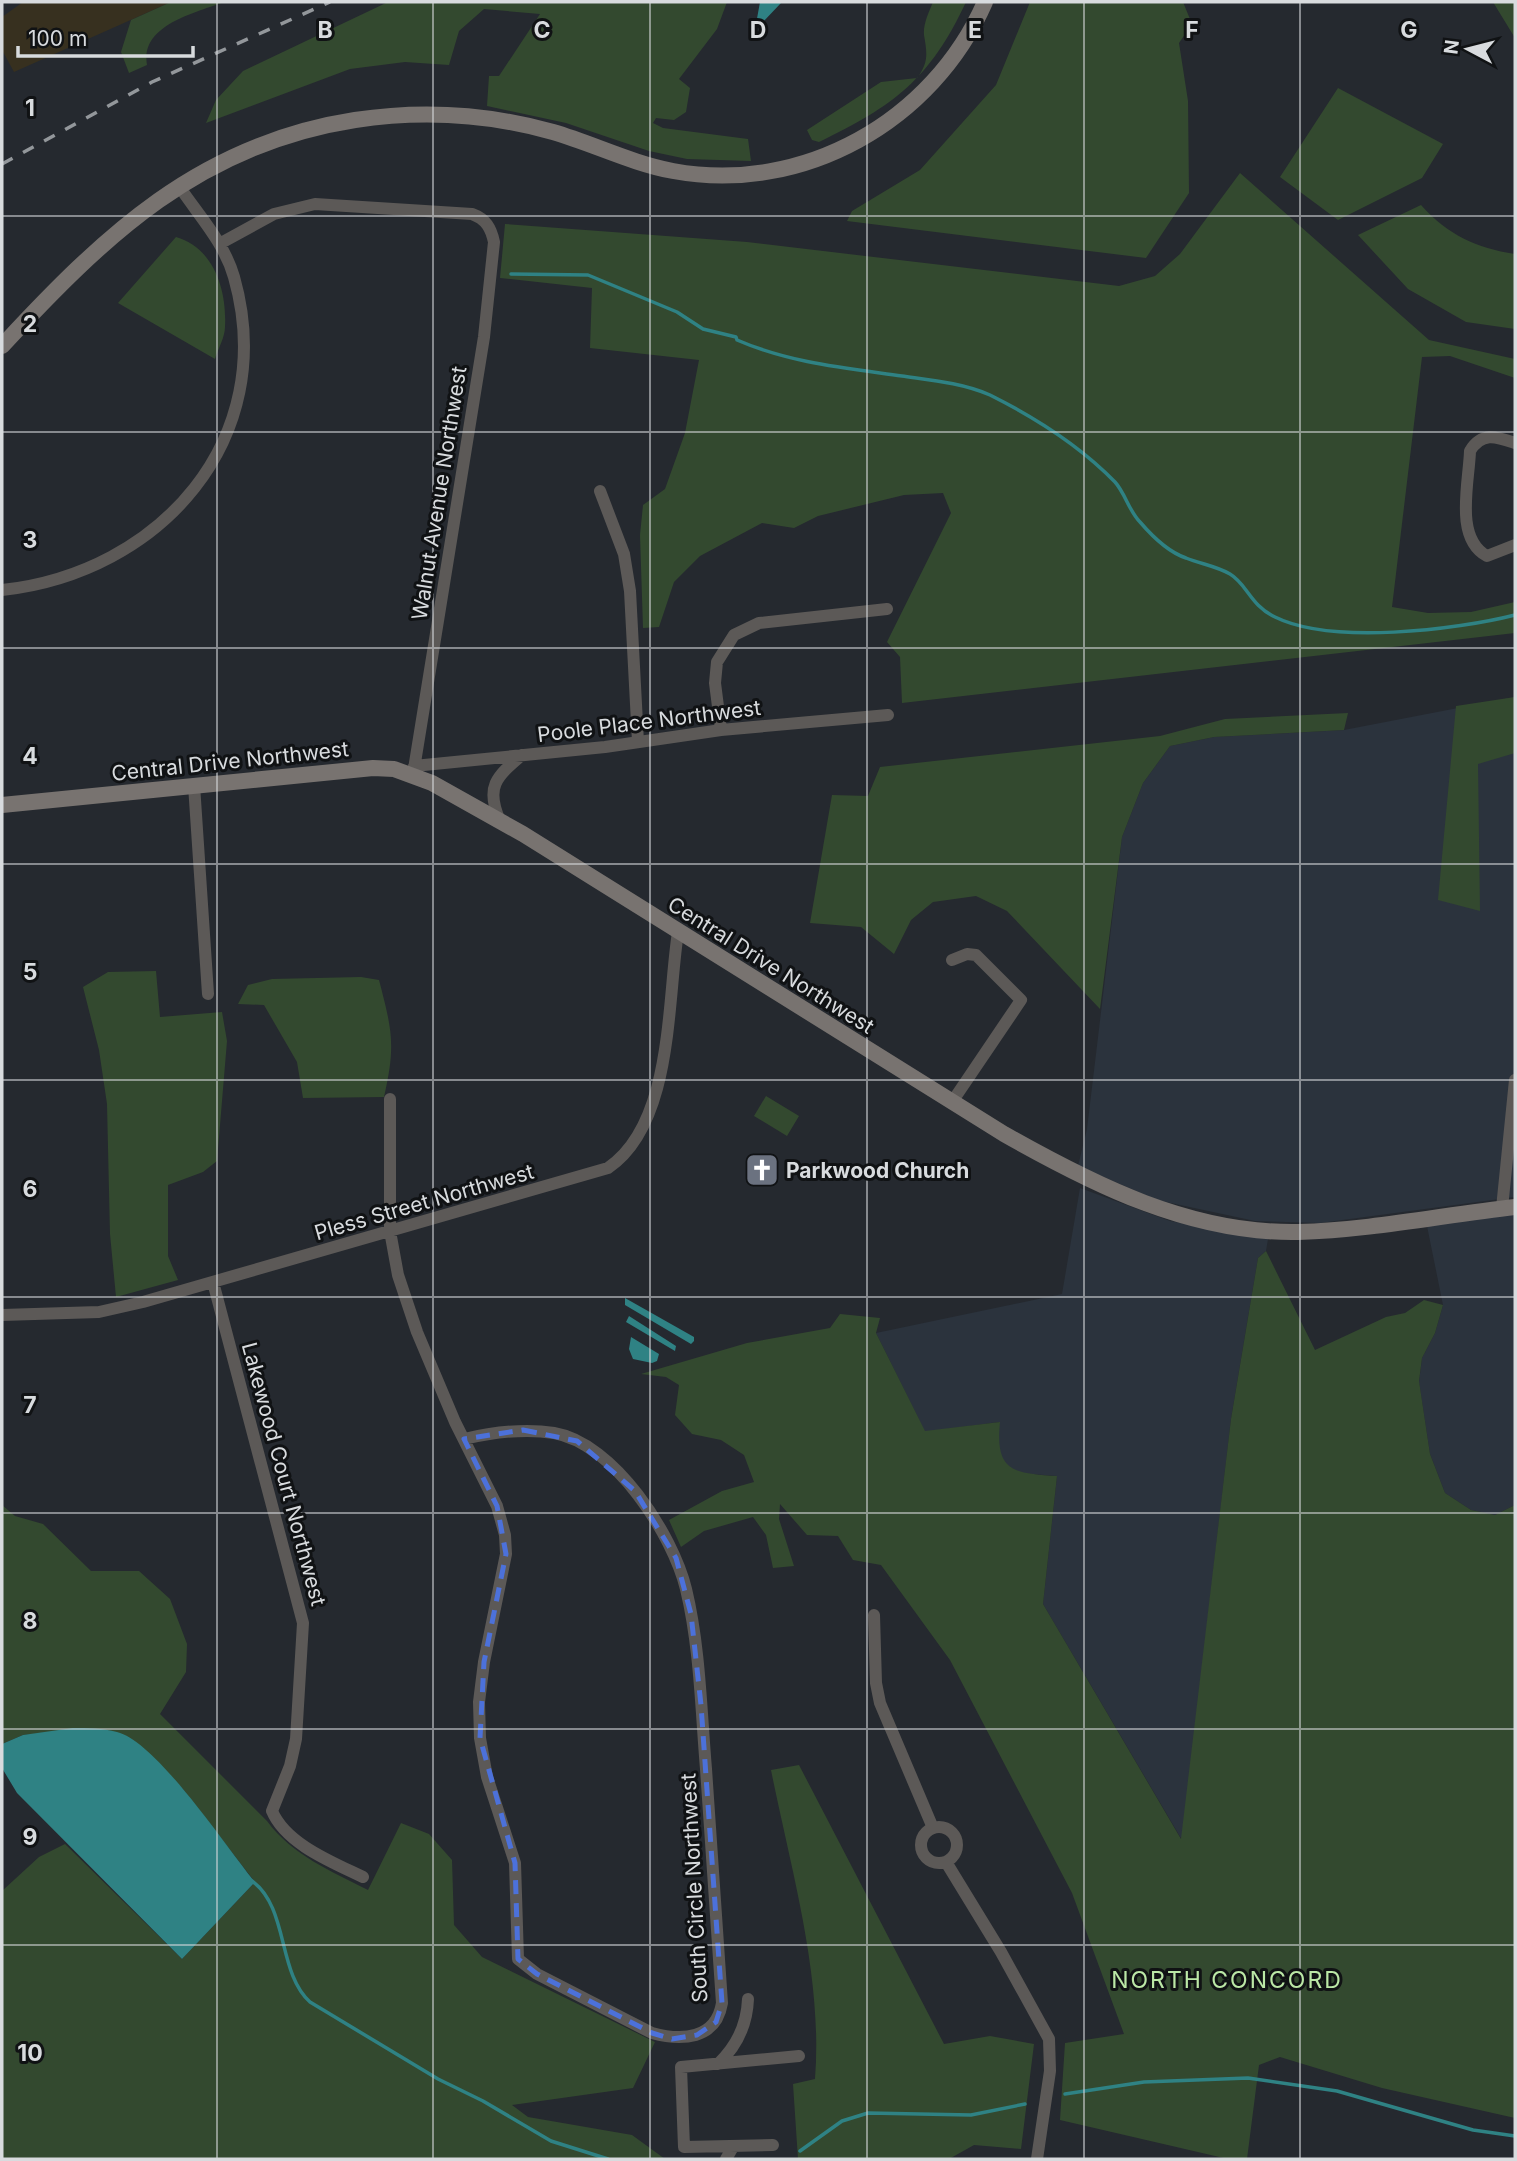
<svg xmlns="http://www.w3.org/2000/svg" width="1517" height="2161" viewBox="0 0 1517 2161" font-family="Inter,sans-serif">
<rect width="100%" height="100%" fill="#25292f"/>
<path fill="#37301f" d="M 23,2 L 171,2 L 14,72 L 2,50 L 2,17 Z"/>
<path fill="#2b333d" d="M 1515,697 L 1515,1197 L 1320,1223 L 1255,1221 L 1157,1200 L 1078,1166 L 1087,1129 L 1122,837 L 1143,783 L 1170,746 L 1214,737 L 1344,730 Z
M 1080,1188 L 1170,1221 L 1268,1239 L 1266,1251 L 1258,1258 L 1231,1419 L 1182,1840 L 1043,1604 L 1057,1476 L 1018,1473 L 1002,1461 L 998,1442 L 999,1422 L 925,1432 L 876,1333 L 1062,1294 Z
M 1515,1213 L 1515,1505 L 1495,1515 L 1471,1510 L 1445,1493 L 1430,1454 L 1419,1382 L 1422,1358 L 1435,1333 L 1443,1305 L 1427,1226 Z"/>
<path fill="#33492f" d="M 171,2 L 224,2 C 195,13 140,25 147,65 L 129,73 L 121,52 L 131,20 Z
M 388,2 L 727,2 L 717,29 L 679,79 L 690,88 L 686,112 L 674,120 L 656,118 L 653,123 L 663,128 L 748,139 L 751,161 L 687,159 L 649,151 L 566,123 L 487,106 L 489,76 L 499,76 L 540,14 L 484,9 L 459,31 L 449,65 L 405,62 L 350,69 L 206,123 L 216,100 L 243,71 Z
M 933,2 L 966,2 C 930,79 894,106 819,142 L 812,140 L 807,130 L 881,82 L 917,78 C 929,62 927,53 924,35 C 923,24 929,12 933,2 Z
M 1030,2 L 1183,2 L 1192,24 L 1179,43 L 1188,101 L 1189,193 L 1146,258 L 847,221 L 852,211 L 920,170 L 996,85 Z
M 1493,2 L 1515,2 L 1515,38 Z
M 1338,88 L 1443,144 L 1422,178 L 1338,220 L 1280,177 Z
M 1240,173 L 1429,340 L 1515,359 L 1515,378 L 1450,356 L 1422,357 L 1392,607 L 1428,613 L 1471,612 L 1515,602 L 1515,633 L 902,703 L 900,657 L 887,642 L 951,513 L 943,493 L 904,495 L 818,516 L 794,528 L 762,523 L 700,556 L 674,582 L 659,627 L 643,628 L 640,535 L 643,505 L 665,489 L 685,433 L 699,360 L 590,348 L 592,288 L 500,278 L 505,224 L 747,242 L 1119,286 L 1155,276 L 1180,254 Z
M 1421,205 C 1448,235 1476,248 1515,254 L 1515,329 L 1466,322 L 1408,289 L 1358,235 Z
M 176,237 C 214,248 227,290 225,327 C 225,337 218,349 215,359 L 118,303 Z
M 1515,697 L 1515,753 L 1478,764 L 1480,911 L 1438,900 L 1456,706 Z
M 1348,713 L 1344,730 L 1214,737 L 1170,746 L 1143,783 L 1122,837 L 1100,1009 L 1007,911 L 976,896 L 933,902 L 911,920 L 894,954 L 861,927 L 810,923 L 832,795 L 868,796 L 880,767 L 1160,736 L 1225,719 Z
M 156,971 L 160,1017 L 222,1012 L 227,1041 L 217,1161 L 203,1172 L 168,1185 L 168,1256 L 178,1280 L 116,1297 L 110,1234 L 107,1104 L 99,1050 L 83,987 L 108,972 Z
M 361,977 L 379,980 C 392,1030 396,1045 384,1097 L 303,1098 L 297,1062 L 264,1005 L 238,1004 L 248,985 L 272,979 Z
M 766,1096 L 799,1116 L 787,1136 L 754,1116 Z
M 1266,1251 L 1315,1350 L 1386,1317 L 1405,1313 L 1424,1300 L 1443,1305 L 1435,1333 L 1422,1358 L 1419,1381 L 1430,1454 L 1445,1493 L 1471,1510 L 1495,1515 L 1515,1505 L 1515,2118 L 1382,2088 L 1280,2057 L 1259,2065 L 1247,2159 L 1228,2159 L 1060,2120 L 1065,2043 L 1124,2034 L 1072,1893 L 950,1660 L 881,1565 L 853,1560 L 838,1536 L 807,1535 L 780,1504 L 779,1519 L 794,1566 L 773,1568 L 766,1535 L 753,1517 L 704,1531 L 681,1547 L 669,1520 L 722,1491 L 754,1482 L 744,1455 L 721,1440 L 692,1434 L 675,1415 L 679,1385 L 666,1377 L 641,1374 L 747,1343 L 830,1328 L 840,1314 L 880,1318 L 876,1333 L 925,1431 L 1000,1422 C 995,1472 1013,1473 1057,1476 L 1043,1604 L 1181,1839 L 1231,1419 L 1258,1258 Z
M 2,1505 L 15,1516 L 43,1524 L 91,1571 L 139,1571 L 170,1599 L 187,1644 L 186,1672 L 160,1714 L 267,1821 C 292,1855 331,1871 368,1890 L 401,1823 L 429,1834 L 452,1860 L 454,1925 L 482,1957 L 655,2042 L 633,2088 L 512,2105 L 528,2117 L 632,2135 L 665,2159 L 2,2159 L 2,1891 L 39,1857 L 65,1844 L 182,1959 L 255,1882 L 182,1788 L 124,1735 L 91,1729 L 23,1735 L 2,1744 Z
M 799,1765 L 944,2044 L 990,2036 L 1034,2044 L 1021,2149 L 974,2145 L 949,2159 L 798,2159 L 793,2084 L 815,2079 C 823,1976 791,1870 771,1770 Z"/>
<path fill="#2f8284" d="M 760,2 L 781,3 L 761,24 L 756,24 Z
M 625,1298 L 694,1337 L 694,1341 L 691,1344 L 625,1305 Z
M 629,1316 L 676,1346 L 675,1351 L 626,1322 Z
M 631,1337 L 659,1354 L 657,1361 L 652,1363 L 633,1359 L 629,1349 Z
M 73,1728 C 87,1728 103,1728 117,1732 C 157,1742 226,1847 255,1882 L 182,1959 L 17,1793 L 2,1768 L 2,1744 L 23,1735 Z"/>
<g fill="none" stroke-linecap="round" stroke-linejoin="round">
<path stroke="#2f8284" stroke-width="3.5" d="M 511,274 L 588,275 L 677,312 L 703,329 L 736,337 L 737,340 C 790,363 845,368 902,376 C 930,380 963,383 990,395 C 1036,418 1079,445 1115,482 C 1125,493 1129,511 1140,522 C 1152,536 1168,552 1186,558 C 1201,564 1216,566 1230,574 C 1247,584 1250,605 1275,617 C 1331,645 1456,630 1515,615
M 252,1881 C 289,1908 277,1972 310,2002 L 438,2079 L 483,2101 L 551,2141 L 608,2159
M 1065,2094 L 1144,2082 L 1248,2078 L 1337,2091 L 1473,2130 L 1515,2136
M 800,2151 L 842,2121 L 868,2113 L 971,2115 L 1025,2104"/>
<path stroke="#5c5957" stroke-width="12" d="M 221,243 L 274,214 L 315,204 L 472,214 C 486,219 491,228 494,242 L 484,337 L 413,775
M 1515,443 C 1497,437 1482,431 1470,451 C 1469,483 1454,538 1487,556 L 1515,545
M 600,491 L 624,554 L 630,591 L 638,742
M 2,590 C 160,573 280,439 234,277 C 224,242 199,216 179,186
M 721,730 L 715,683 L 717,662 L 734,635 L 759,623 L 887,609
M 414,766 L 605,747 L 721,730 L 888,715
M 194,785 L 208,994
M 500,821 C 485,787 496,777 522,755
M 952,960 L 967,954 L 976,955 L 1021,1000 L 952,1102
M 390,1099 L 390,1231 L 398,1275 L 417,1332 L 455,1422 L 497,1506 L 505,1535 L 506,1554 L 484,1662 L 479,1702 L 480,1738 L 487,1777 L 515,1863 L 518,1959 L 537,1974 L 652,2033 C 681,2041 716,2040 722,2003 C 717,1925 712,1847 706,1769 C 701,1710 700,1647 686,1589 C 673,1535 614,1443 554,1433 C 524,1428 494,1432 464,1439
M 1502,1208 L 1515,1080
M 213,1282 L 303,1623 L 296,1739 L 290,1766 L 272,1811 C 286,1844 332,1862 363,1877
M 2,1315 L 99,1312 L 143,1302 L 608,1168 C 673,1124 667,1003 678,932
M 874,1615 L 876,1683 L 880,1703 L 933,1828
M921 1845a18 18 0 1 1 36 0a18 18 0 1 1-36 0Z
M 946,1862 L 1001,1952 L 1049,2039 L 1050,2071 L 1037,2159
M 718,2064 C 737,2046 747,2025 748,1999
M 773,2145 L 684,2147 L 681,2067 L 799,2056
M 726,2159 L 733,2147"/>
<path stroke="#787370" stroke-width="16" d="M 2,346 C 104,236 199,144 355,120 C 421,110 489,114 553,132 C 594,144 631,163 673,171 C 803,195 933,121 985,2
M 2,805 L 373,768 L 394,769 L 432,783 L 523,834 L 1004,1134 C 1094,1185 1191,1234 1298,1232 C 1371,1230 1443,1215 1515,1207"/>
<path stroke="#93979b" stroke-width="3.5" stroke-dasharray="12 12" stroke-linecap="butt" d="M 2,164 L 152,82 L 330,2"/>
</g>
<path fill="none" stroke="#4c71da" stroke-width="5" stroke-dasharray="14 9" stroke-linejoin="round" d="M 523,1430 L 577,1441 L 635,1491 L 676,1558 L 691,1614 L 701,1705 L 722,2003 L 716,2022 L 697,2035 L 672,2039 L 652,2033 L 537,1974 L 518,1959 L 515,1863 L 480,1738 L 484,1662 L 506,1554 L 497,1506 L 464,1439 Z"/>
<path fill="none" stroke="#d8dbde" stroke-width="2" stroke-opacity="0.55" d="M 217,2 L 217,2159M 433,2 L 433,2159M 650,2 L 650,2159M 867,2 L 867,2159M 1084,2 L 1084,2159M 1300,2 L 1300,2159M 2,216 L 1515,216M 2,432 L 1515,432M 2,648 L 1515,648M 2,864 L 1515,864M 2,1080 L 1515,1080M 2,1297 L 1515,1297M 2,1513 L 1515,1513M 2,1729 L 1515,1729M 2,1945 L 1515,1945"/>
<defs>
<symbol id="church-square" viewBox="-11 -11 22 22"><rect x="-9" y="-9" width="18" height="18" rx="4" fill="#6b7280" stroke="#101214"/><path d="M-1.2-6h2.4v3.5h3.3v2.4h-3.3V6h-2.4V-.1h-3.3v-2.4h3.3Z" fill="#fff"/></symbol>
</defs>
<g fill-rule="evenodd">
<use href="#church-square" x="743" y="1151" width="38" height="38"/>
</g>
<g text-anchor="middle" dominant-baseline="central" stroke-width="6" stroke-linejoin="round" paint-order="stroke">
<g font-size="21" fill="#d8dbde" stroke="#101214">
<text transform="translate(439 493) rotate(-81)">Walnut Avenue Northwest</text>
<text transform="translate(649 721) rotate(-7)">Poole Place Northwest</text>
<text transform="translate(230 761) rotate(-6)">Central Drive Northwest</text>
<text transform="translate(771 965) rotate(32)">Central Drive Northwest</text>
<text transform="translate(424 1202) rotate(-16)">Pless Street Northwest</text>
<text transform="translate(284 1474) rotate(75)">Lakewood Court Northwest</text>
<text transform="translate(694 1888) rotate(-93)">South Circle Northwest</text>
</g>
<g font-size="21" font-weight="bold" fill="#d8dbde" stroke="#101214" text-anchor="start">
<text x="786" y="1170">Parkwood Church</text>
</g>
<g font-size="23" letter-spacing="2" fill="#bbe8a6" stroke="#101214">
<text x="1227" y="1980">NORTH CONCORD</text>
</g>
</g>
<g font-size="23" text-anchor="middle" font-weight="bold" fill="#d8dbde" stroke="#101214" stroke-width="6" stroke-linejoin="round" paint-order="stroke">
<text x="325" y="38">B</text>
<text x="542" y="38">C</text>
<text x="758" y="38">D</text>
<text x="975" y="38">E</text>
<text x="1192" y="38">F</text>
<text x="1409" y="38">G</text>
<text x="30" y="116">1</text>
<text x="30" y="332">2</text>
<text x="30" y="548">3</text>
<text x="30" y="764">4</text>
<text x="30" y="980">5</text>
<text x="30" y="1197">6</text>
<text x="30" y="1413">7</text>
<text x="30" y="1629">8</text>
<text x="30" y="1845">9</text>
<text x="30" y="2061">10</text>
</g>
<rect width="1517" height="2161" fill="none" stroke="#d8dbde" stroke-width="7"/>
<g transform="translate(1468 49) rotate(277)" stroke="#101214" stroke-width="5" paint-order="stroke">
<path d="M0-5L12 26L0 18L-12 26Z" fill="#d8dbde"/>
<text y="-10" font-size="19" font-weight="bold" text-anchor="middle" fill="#d8dbde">N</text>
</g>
<path d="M18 46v10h175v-10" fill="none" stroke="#d8dbde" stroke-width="3.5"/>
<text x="28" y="46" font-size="21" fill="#d8dbde" stroke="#101214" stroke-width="5" paint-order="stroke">100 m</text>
</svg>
